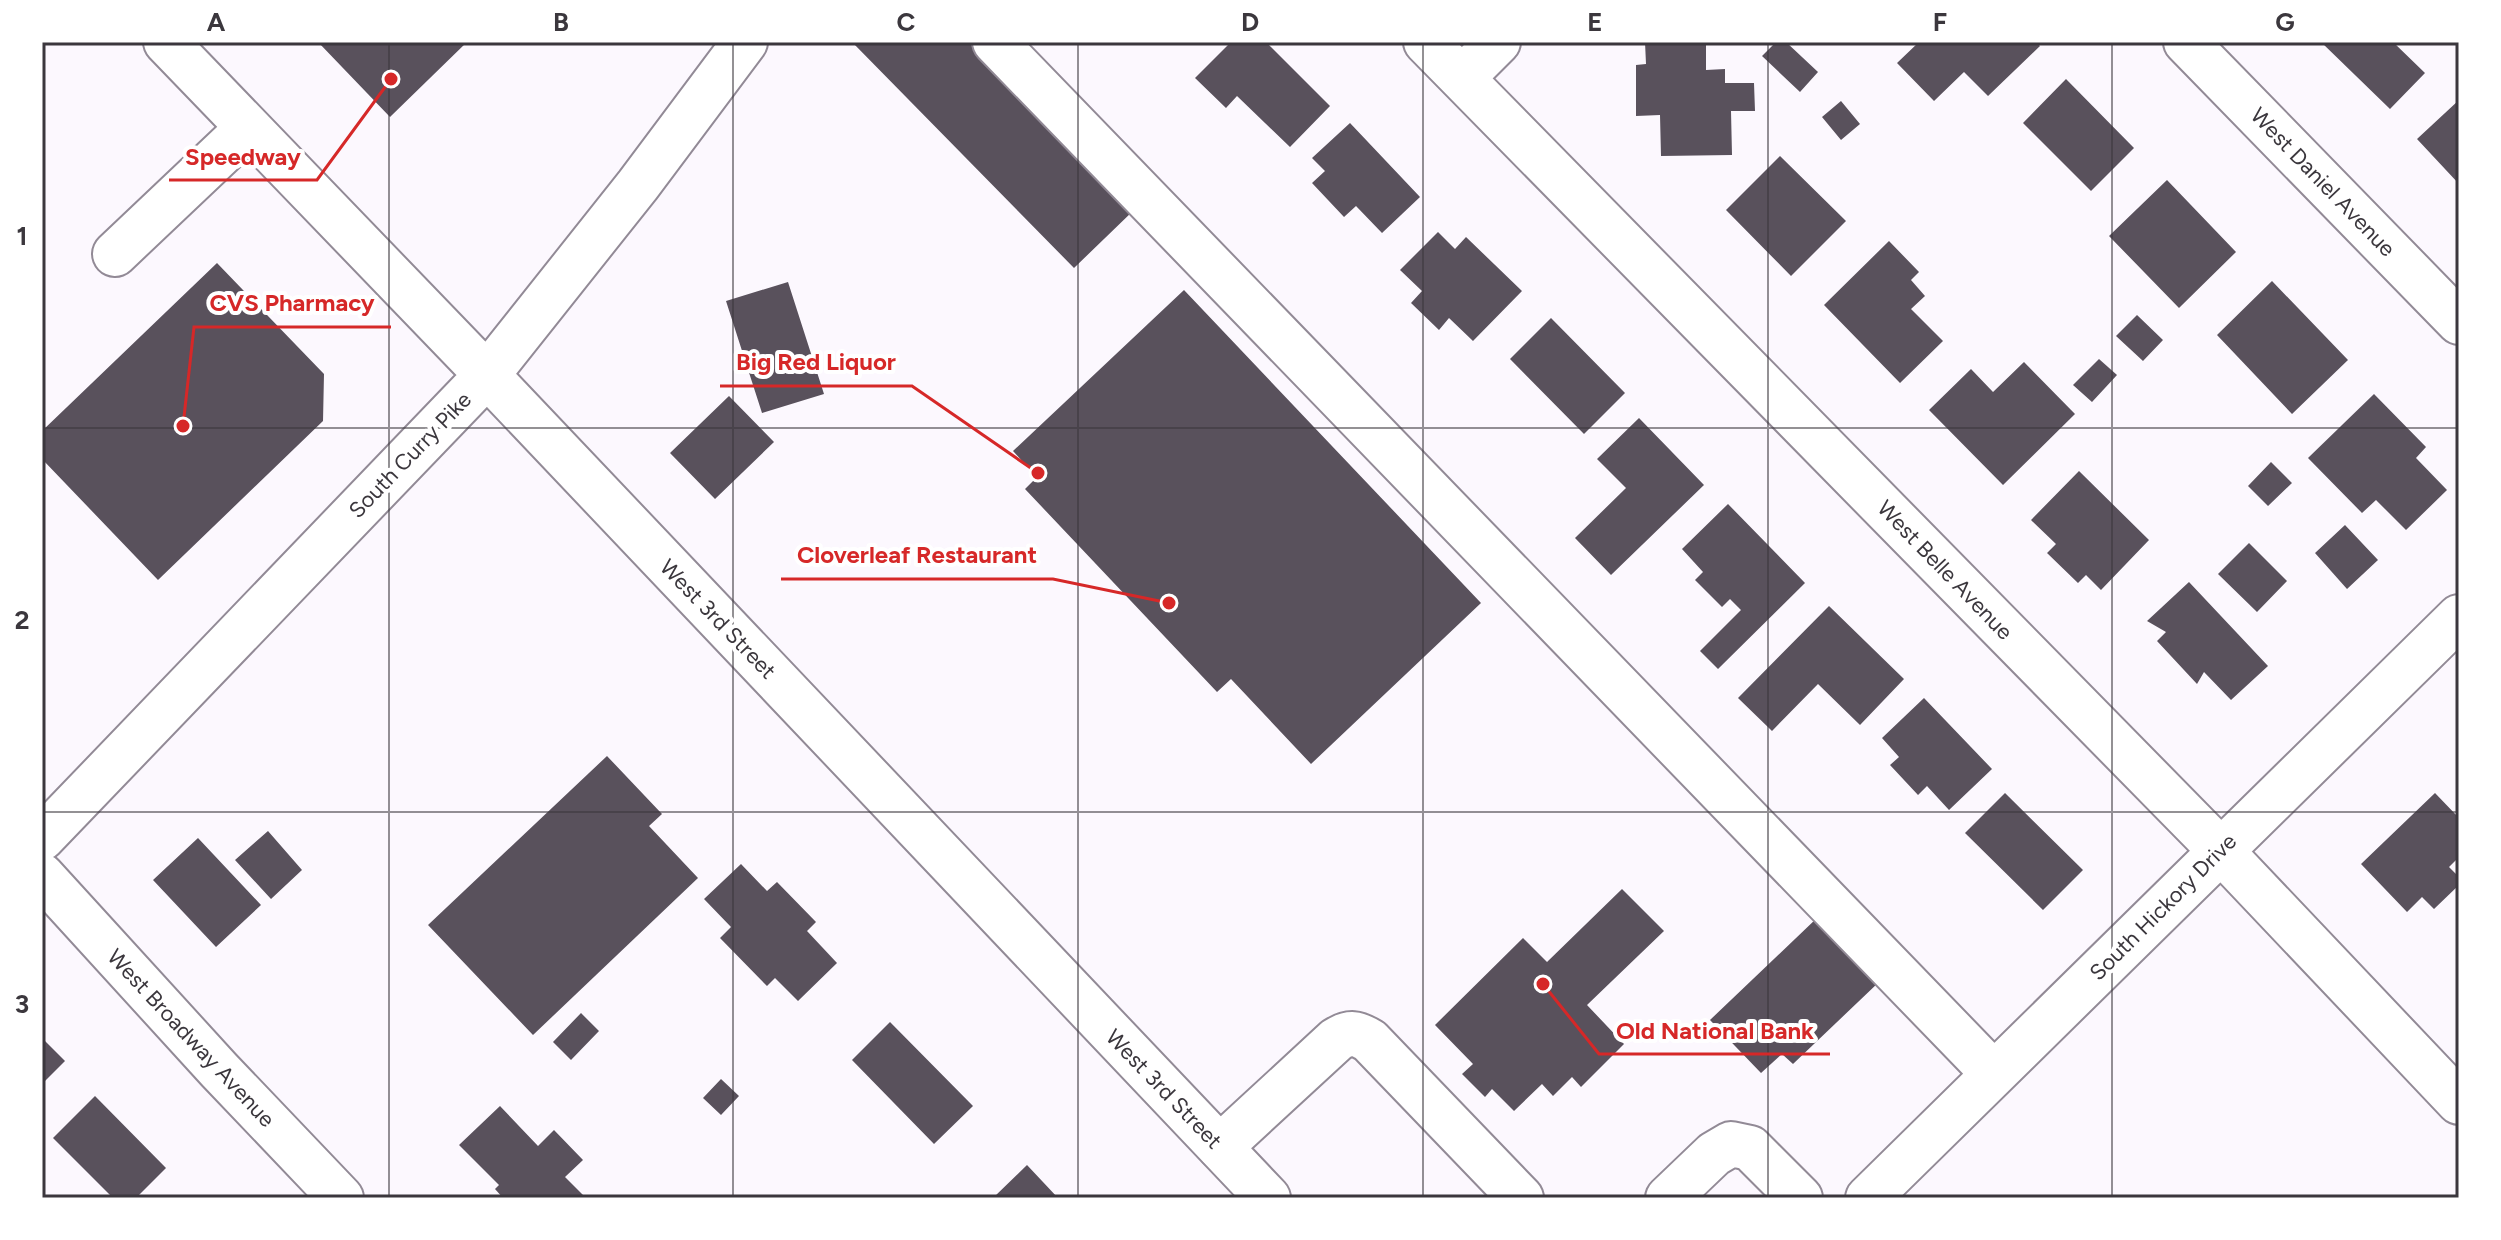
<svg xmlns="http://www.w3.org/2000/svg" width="2501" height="1240" viewBox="0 0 2501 1240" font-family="Figtree,sans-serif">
<rect width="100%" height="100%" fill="#fcf8fe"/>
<path fill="#59515c" d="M 318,42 L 467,42 L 390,117 Z
M 852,42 L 970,42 L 1134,210 L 1074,268 Z
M 1231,42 L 1266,42 L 1330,106 L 1290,147 L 1237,96 L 1226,108 L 1195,78 Z
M 1645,42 L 1706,42 L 1706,70 L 1725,69 L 1725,83 L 1754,83 L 1755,111 L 1731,111 L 1732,155 L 1661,156 L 1660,115 L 1636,116 L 1636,65 L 1646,64 Z
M 1776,42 L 1786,42 L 1818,72 L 1800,92 L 1762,56 Z
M 1919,42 L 2036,42 L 2040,46 L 1988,96 L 1964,72 L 1934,101 L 1897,63 Z
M 2321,42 L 2393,42 L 2425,73 L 2390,109 Z
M 2066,79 L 2134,148 L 2091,191 L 2023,123 Z
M 2459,100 L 2459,184 L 2417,139 Z
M 1841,101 L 1860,124 L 1841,140 L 1822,117 Z
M 1350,123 L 1420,197 L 1382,233 L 1356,206 L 1344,217 L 1312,183 L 1325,171 L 1312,158 Z
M 1780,156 L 1846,221 L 1791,276 L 1726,210 Z
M 2167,180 L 2236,252 L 2179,308 L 2109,236 Z
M 1438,232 L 1455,249 L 1466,237 L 1522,291 L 1473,341 L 1449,318 L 1439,330 L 1411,303 L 1422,291 L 1400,270 Z
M 1889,241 L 1919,272 L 1911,280 L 1925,296 L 1911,309 L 1943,341 L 1900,383 L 1824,305 Z
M 217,263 L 324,374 L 323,421 L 158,580 L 42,459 L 42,431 Z
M 2272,281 L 2348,360 L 2292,414 L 2217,335 Z
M 788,282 L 824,394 L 762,413 L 726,301 Z
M 1184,290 L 1481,603 L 1311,764 L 1231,679 L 1217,692 L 1025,489 L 1037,477 L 1013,451 Z
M 2137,315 L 2163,340 L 2143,361 L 2116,336 Z
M 1551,318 L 1625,393 L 1584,434 L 1510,359 Z
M 2099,359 L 2117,375 L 2092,402 L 2073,385 Z
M 2024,362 L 2075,414 L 2003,485 L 1929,410 L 1971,369 L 1993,392 Z
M 2374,394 L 2426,447 L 2416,458 L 2447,490 L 2406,530 L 2376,500 L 2362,513 L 2308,458 Z
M 729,396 L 774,442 L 715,499 L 670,453 Z
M 1639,418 L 1704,485 L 1611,575 L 1575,538 L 1626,488 L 1597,459 Z
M 2271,462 L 2292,483 L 2268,506 L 2248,486 Z
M 2079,471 L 2149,540 L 2101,590 L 2086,575 L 2078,583 L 2047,553 L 2056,544 L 2031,520 Z
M 1728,504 L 1805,583 L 1718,669 L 1700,651 L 1741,610 L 1730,599 L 1722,607 L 1695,580 L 1703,572 L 1682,549 Z
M 2345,525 L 2378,560 L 2347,589 L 2315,553 Z
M 2249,543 L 2287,581 L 2257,612 L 2218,574 Z
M 2189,582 L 2268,666 L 2231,700 L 2204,672 L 2197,684 L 2157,641 L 2166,632 L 2147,621 Z
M 1829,606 L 1904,679 L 1860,725 L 1818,684 L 1772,731 L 1738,698 Z
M 1924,698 L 1992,769 L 1949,810 L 1927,786 L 1918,795 L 1890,765 L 1899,757 L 1882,738 Z
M 607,756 L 662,814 L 649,826 L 698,878 L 533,1035 L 428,925 Z
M 2005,793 L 2083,870 L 2043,910 L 1965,833 Z
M 2435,793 L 2459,818 L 2459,857 L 2449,867 L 2459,877 L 2459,885 L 2434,909 L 2422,897 L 2407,912 L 2361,864 Z
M 268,831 L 302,870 L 271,899 L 235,860 Z
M 198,838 L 261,905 L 216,947 L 153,880 Z
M 741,864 L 767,891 L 777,882 L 816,922 L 807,931 L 837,963 L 798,1001 L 775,978 L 767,986 L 720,938 L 731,927 L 704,899 Z
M 1622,889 L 1664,931 L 1587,1005 L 1624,1044 L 1581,1087 L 1572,1077 L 1553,1096 L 1542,1084 L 1514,1111 L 1492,1089 L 1485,1097 L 1462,1074 L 1473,1064 L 1435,1025 L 1523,938 L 1547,962 Z
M 1818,917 L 1879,982 L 1793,1064 L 1782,1054 L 1761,1073 L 1710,1020 Z
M 581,1013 L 599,1031 L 571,1060 L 553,1042 Z
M 890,1022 L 973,1106 L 934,1144 L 852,1060 Z
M 42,1038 L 65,1061 L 42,1084 Z
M 721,1079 L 739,1096 L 721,1115 L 703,1098 Z
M 95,1096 L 166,1168 L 136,1198 L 113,1198 L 53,1138 Z
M 500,1106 L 538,1146 L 554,1130 L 583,1160 L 565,1177 L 586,1198 L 503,1198 L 495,1189 L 499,1185 L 459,1145 Z
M 1027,1165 L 1058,1198 L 993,1198 Z"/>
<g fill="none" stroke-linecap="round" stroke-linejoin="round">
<defs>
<path id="minor" d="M 995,42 L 1994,1074
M 1426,42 L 2221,851 L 2459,1102
M 2186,42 L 2459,322
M 1462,78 L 1498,42
M 115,254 L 248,128
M 42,876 L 219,1070 L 341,1198
M 1220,1147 L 1336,1040 C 1350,1031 1357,1033 1370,1041 L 1521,1198
M 1668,1198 L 1714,1154 L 1731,1144 L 1750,1148 L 1800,1198
M 1868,1198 L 2459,617"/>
<path id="major" d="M 166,42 L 487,375 L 1268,1198
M 42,838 L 487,375 L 638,185 L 745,42"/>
</defs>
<use href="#minor" stroke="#928a96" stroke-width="48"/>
<use href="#major" stroke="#928a96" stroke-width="48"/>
<use href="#minor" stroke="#fff" stroke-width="44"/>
<use href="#major" stroke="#fff" stroke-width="44"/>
</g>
<path fill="none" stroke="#3b373d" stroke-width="2" stroke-opacity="0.55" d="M 389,42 L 389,1198M 733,42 L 733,1198M 1078,42 L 1078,1198M 1423,42 L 1423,1198M 1768,42 L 1768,1198M 2112,42 L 2112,1198M 42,428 L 2459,428M 42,812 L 2459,812"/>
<g text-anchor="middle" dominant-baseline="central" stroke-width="8" stroke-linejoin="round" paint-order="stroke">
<g font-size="22" fill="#3b373d" stroke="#fff">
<text transform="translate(2323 182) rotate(46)">West Daniel Avenue</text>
<text transform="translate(410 455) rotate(-46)">South Curry Pike</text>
<text transform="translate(1945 570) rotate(46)">West Belle Avenue</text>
<text transform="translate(718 619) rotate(46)">West 3rd Street</text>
<text transform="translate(2163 907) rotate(-45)">South Hickory Drive</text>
<text transform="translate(191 1038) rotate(47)">West Broadway Avenue</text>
<text transform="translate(1164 1089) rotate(46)">West 3rd Street</text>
</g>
</g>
<path fill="none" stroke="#d62828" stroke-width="3" d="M391 79L317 180H169M183 426L194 327H391M1038 473L912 386H720M1169 603L1053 579H781M1543 984L1599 1054H1830"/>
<g fill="#d62828" stroke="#fff" stroke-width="3">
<circle cx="391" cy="79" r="8"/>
<circle cx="183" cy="426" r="8"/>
<circle cx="1038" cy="473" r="8"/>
<circle cx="1169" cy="603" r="8"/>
<circle cx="1543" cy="984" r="8"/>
</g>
<g font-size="24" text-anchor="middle" font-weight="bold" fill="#d62828" stroke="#fff" stroke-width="8" stroke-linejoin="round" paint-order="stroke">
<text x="243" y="165">Speedway</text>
<text x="292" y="311">CVS Pharmacy</text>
<text x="816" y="370">Big Red Liquor</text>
<text x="917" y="563">Cloverleaf Restaurant</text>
<text x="1715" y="1039">Old National Bank</text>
</g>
<rect width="2501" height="1240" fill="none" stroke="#ffffff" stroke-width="88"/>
<rect x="44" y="44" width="2413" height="1152" fill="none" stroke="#3b373d" stroke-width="3"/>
<g font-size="26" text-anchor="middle" font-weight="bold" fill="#3b373d">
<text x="216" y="31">A</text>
<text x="561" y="31">B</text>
<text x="906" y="31">C</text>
<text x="1250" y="31">D</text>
<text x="1595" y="31">E</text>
<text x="1940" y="31">F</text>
<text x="2285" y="31">G</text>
<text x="22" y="245">1</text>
<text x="22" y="629">2</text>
<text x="22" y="1013">3</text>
</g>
</svg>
